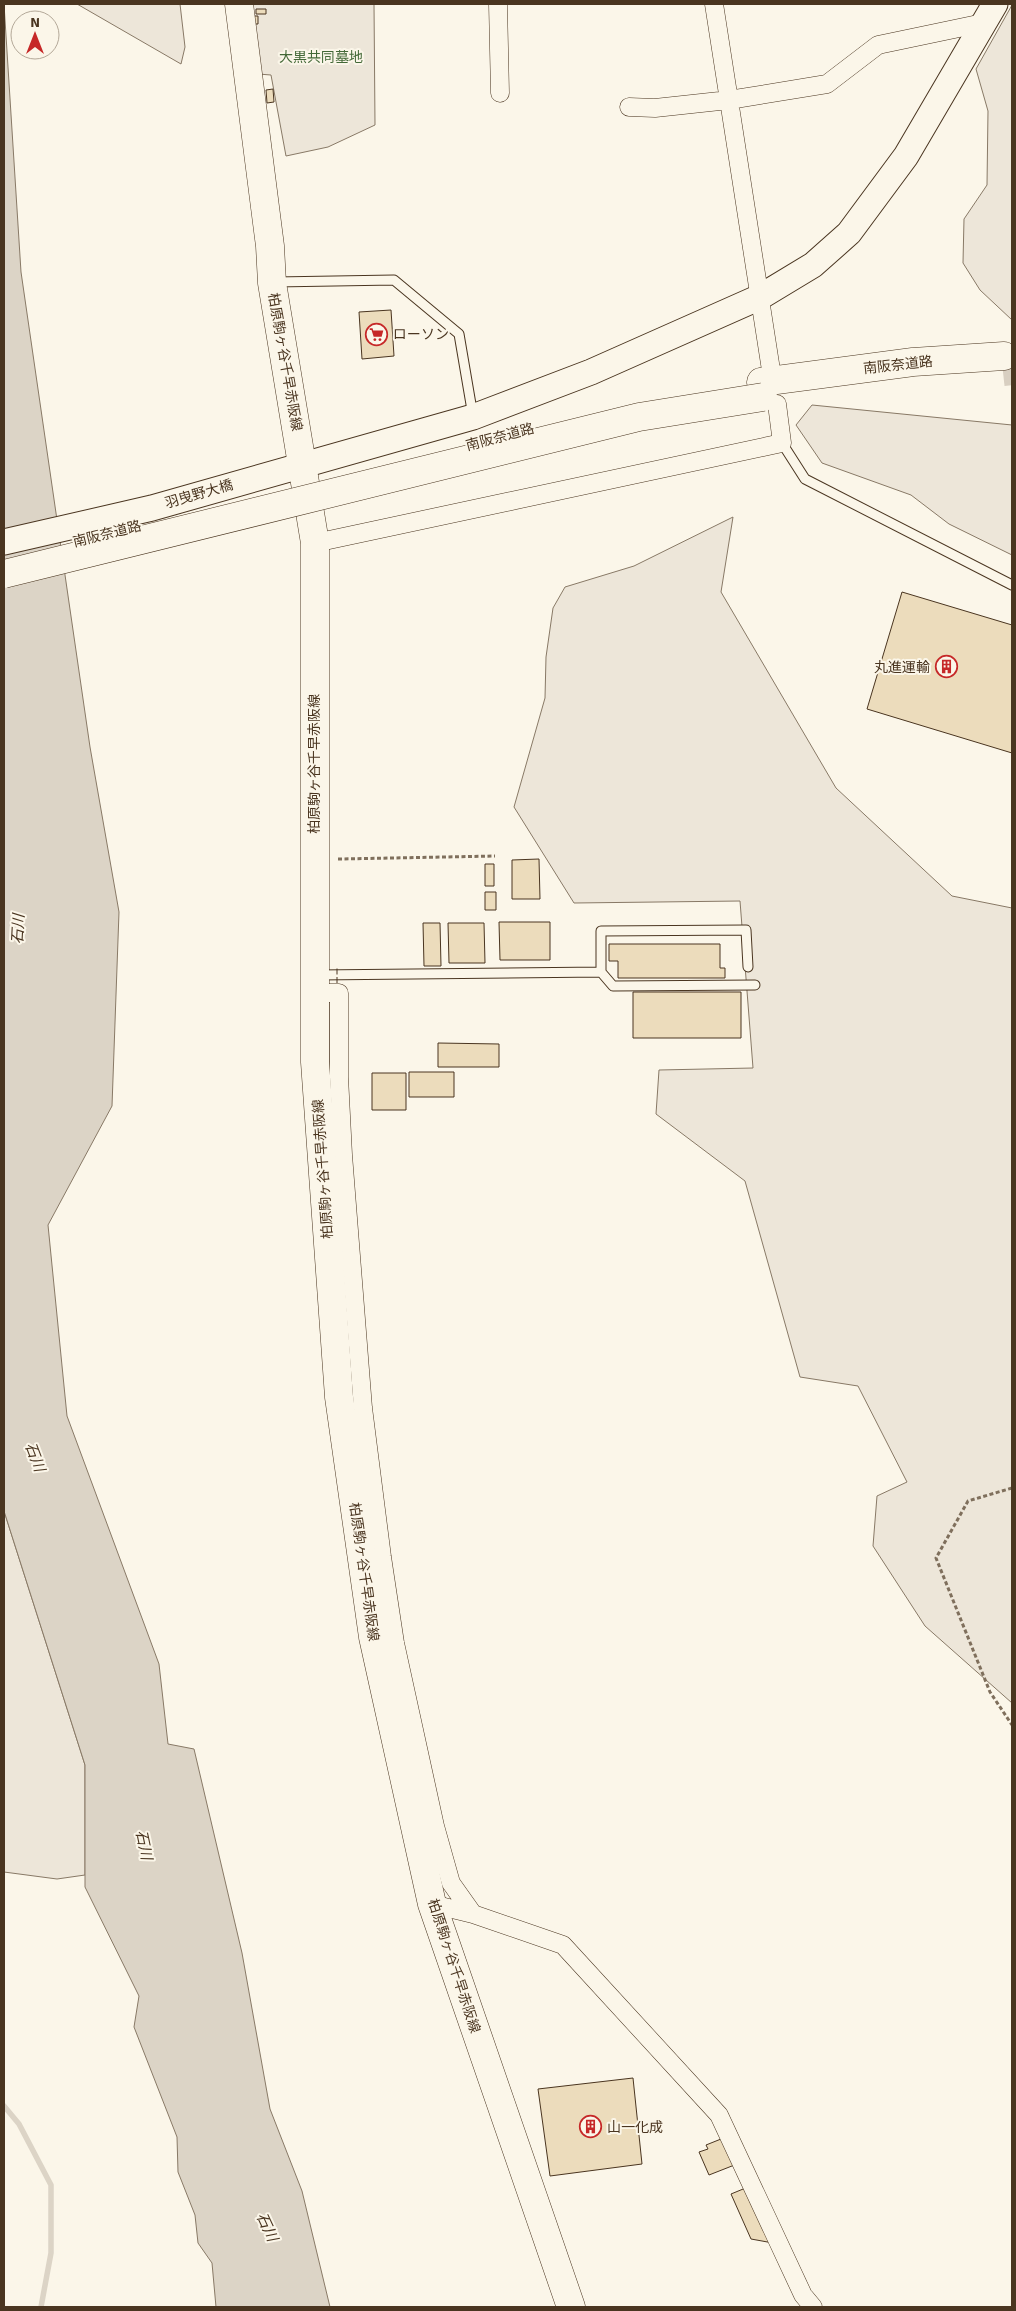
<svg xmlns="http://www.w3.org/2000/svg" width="1016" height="2311" viewBox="0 0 1016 2311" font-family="Signika,'Noto Sans JP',sans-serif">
<rect width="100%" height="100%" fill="#fbf6e9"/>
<path fill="#ede6d9" stroke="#887966" d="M 77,4 L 180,4 L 185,47 L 181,64 Z
M 251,4 L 374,4 L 375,125 L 328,147 L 286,156 L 271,75 L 258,74 Z
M 1012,5 L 1012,320 L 980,290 L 963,263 L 964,219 L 987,185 L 988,111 L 976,69 Z
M 812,405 L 1012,425 L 1012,555 L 949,524 L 911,495 L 822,463 L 796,425 Z
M 733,517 L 721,592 L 836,788 L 952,896 L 1012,908 L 1012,1703 L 925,1626 L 873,1546 L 877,1496 L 907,1482 L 858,1386 L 800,1377 L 745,1181 L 656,1114 L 659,1070 L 753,1068 L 740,901 L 574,903 L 514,807 L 545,698 L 546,657 L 553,608 L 565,587 L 634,566 Z
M 4,1511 L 85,1765 L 85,1875 L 57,1879 L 4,1872 Z"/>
<path fill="#dcd4c6" stroke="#887966" d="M 4,4 L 21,272 L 90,747 L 119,912 L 112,1106 L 48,1225 L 67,1416 L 159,1664 L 168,1744 L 194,1749 L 242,1953 L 270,2109 L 302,2191 L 330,2307 L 216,2307 L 212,2263 L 198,2243 L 195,2215 L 178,2172 L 177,2137 L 134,2027 L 139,1996 L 85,1887 L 85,1765 L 4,1511 Z"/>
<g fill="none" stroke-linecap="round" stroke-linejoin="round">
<path stroke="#dcd4c6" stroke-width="5.5" d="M 4,2106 L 19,2124 L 51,2185 L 51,2253 L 41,2307"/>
</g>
<path fill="#ecdcbc" stroke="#4a3520" d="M 256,9 L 266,9 L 266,14 L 256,14 Z
M 253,16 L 258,16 L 258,24 L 253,24 Z
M 273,89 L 274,102 L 267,103 L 266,90 Z
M 391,310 L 394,356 L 362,359 L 359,312 Z
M 902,592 L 1012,625 L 1012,753 L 867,709 Z
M 539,859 L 540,899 L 512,899 L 512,860 Z
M 485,864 L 494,864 L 494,886 L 485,886 Z
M 485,892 L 496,892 L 496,910 L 485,910 Z
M 499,922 L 550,922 L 550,960 L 500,960 Z
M 423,923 L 440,923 L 441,966 L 424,966 Z
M 448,923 L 484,923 L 485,963 L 449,963 Z
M 609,944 L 720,944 L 720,968 L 725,968 L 725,978 L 618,978 L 618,961 L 609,961 Z
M 633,992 L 741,992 L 741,1038 L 633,1038 Z
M 438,1043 L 499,1044 L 499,1067 L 438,1067 Z
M 409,1072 L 454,1072 L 454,1097 L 409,1097 Z
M 372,1073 L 406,1073 L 406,1110 L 372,1110 Z
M 633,2078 L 642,2164 L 550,2176 L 538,2089 Z
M 726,2137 L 737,2164 L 709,2175 L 699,2152 L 708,2149 L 706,2145 Z
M 748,2187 L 773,2243 L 751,2239 L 731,2194 Z"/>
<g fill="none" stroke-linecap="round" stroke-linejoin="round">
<path stroke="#d8cfc1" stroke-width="28" stroke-dasharray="28 14" stroke-linecap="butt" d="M 1003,372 L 1012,371"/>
<defs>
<path id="lane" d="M 275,282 L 394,280 L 459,334 L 473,416
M 782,443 L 805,479 L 1012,585
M 601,972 L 613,986 L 755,985
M 317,975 L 601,972 L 601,931 L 746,930 L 748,967"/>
<path id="street" d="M 498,4 L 500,93
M 714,4 L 771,370
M 629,107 L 655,108 L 729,100 L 827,84 L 878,45 L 983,23
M 315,543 L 782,443 L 777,404
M 314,993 L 339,993 L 339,1077 L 343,1155 L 363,1408 L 382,1557 L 395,1643 L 435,1826 L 451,1883 L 473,1914
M 432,1904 L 473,1914 L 563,1945 L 719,2115 L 803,2295 L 813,2307"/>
<path id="secondary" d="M 4,542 L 152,508 L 473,417 L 591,372 L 760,297 L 813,265 L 849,233 L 906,156 L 995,4"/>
<path id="primary" d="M 239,4 L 270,246 L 272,283 L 315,543 L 315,1062 L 339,1397 L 373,1637 L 432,1904 L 571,2307"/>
<path id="highway" d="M 761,382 L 913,362 L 1004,356"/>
</defs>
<use href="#lane" stroke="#4a3520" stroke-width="11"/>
<use href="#street" stroke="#4a3520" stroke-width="19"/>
<use href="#secondary" stroke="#4a3520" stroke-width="27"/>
<use href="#primary" stroke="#4a3520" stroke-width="29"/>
<use href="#highway" stroke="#4a3520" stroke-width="29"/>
<path stroke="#7f6f5c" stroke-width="3" stroke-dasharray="4 2.5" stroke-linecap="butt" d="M 338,859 L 495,856
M 1012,1488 L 968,1501 L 936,1558 L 990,1692 L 1012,1725"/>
<use href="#lane" stroke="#fbf6e9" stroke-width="9"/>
<use href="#street" stroke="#fbf6e9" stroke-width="18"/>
<use href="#secondary" stroke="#fbf6e9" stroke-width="25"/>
<use href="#primary" stroke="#fbf6e9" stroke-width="28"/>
<use href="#highway" stroke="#fbf6e9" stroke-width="28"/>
<defs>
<path id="highway-bridge" d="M 4,574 L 639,417 L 763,397"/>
</defs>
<use href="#highway-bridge" stroke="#4a3520" stroke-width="29" stroke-linecap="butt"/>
<use href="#highway-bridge" stroke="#fbf6e9" stroke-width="28"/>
<path stroke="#4a3520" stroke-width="1" stroke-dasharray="6 2.5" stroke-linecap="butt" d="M 337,983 L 337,966"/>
</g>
<defs>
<symbol id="supermarket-ring" viewBox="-11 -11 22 22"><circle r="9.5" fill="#fbf6e9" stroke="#c62828" stroke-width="1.5"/><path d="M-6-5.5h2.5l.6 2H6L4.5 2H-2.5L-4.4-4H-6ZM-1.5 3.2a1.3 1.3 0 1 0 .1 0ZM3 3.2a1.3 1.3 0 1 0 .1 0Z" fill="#c62828"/></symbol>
<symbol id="building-ring" viewBox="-11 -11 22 22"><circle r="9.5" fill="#fbf6e9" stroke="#c62828" stroke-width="1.5"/><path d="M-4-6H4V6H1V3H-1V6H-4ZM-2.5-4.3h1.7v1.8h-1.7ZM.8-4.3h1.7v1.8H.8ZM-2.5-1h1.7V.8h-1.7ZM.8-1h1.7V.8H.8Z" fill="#c62828"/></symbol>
</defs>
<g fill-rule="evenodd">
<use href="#supermarket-ring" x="364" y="322" width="25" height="25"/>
<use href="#building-ring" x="934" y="654" width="25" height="25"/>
<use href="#building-ring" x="578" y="2114" width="25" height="25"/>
</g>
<g text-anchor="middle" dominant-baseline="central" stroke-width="4" stroke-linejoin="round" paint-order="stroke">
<g font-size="14" fill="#436837" stroke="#fbf6e9">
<text x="321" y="57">大黒共同墓地</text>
</g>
<g font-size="14" fill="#4a3520" stroke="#fbf6e9" text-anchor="start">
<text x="393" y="334">ローソン</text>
<text x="930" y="667" text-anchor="end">丸進運輸</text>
<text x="607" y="2127">山一化成</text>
</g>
<g font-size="14" fill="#4a3520" stroke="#fbf6e9">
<text transform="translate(285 362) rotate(80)">柏原駒ヶ谷千早赤阪線</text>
<text transform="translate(898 365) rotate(-6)">南阪奈道路</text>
<text transform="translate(500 437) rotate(-15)">南阪奈道路</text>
<text transform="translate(199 494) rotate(-16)">羽曳野大橋</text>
<text transform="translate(107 534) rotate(-14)">南阪奈道路</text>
<text transform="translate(314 764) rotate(-90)">柏原駒ヶ谷千早赤阪線</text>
<text transform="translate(323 1169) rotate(-94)">柏原駒ヶ谷千早赤阪線</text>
<text transform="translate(364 1572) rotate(82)">柏原駒ヶ谷千早赤阪線</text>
<text transform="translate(454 1966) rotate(72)">柏原駒ヶ谷千早赤阪線</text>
</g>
<g font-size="15" font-style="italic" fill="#4a3520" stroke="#fbf6e9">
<text transform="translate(18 929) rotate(-87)">石川</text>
<text transform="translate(35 1457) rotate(69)">石川</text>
<text transform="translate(144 1845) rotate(78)">石川</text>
<text transform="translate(267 2227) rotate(65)">石川</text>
</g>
</g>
<rect width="1016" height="2311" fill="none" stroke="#4a3520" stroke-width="10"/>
<g transform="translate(35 35)"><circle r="24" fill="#fbf6e9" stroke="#b4a999"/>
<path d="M0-4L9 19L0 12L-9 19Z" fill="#c62828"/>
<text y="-8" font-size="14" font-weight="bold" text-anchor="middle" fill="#4a3520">N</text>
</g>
</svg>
